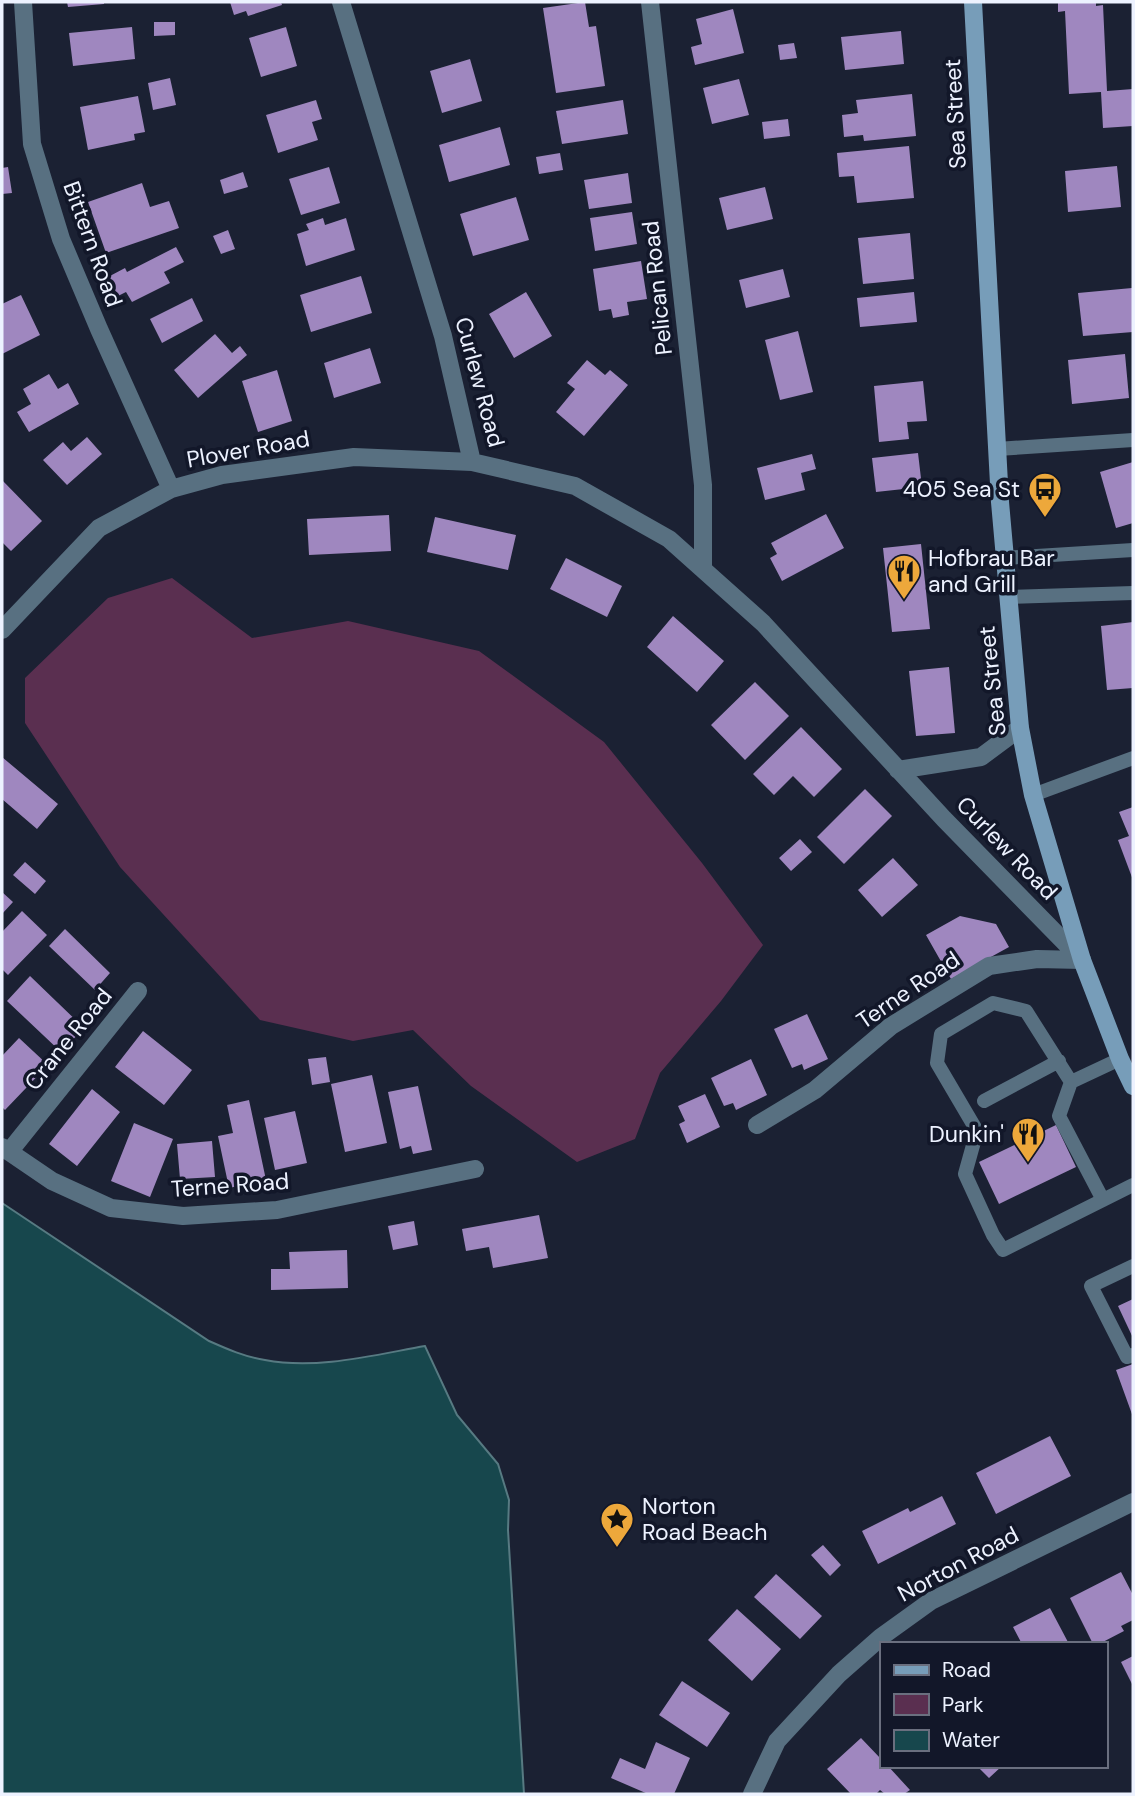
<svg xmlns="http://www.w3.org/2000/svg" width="1135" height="1796" viewBox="0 0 1135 1796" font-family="'DM Sans',sans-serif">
<rect width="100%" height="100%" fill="#1b2133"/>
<path fill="#5a2f50" d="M 172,578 L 252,638 L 348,621 L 479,651 L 604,742 L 702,863 L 763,945 L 721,1001 L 660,1073 L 635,1139 L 577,1162 L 471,1086 L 413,1030 L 353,1041 L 260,1020 L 120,867 L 25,723 L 25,678 L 108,598 Z"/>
<path fill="#17474d" stroke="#577a82" stroke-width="2" d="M 2,1203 L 209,1341 C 227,1349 245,1357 265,1360 C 317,1370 374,1355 425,1346 L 457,1415 L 498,1464 L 509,1500 L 508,1530 L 524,1794 L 2,1794 Z"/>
<path fill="#9f87bf" d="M 67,2 L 104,2 L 104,4 L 68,7 Z
M 230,2 L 281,2 L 282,5 L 248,16 L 246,11 L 234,15 Z
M 585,2 L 589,27 L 596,26 L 605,86 L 556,93 L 543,8 Z
M 1058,2 L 1096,2 L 1096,6 L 1103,5 L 1107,91 L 1133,89 L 1133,126 L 1103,128 L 1101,92 L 1069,94 L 1065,11 L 1058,12 Z
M 733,9 L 744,53 L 695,65 L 691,47 L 702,44 L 696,19 Z
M 154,22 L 175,22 L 175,35 L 154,36 Z
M 132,27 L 135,59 L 73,66 L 69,33 Z
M 286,27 L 297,66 L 261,77 L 249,38 Z
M 901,31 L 904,64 L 845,70 L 841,37 Z
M 794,43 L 797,58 L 780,60 L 778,45 Z
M 470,59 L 482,101 L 442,113 L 430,71 Z
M 170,78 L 176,105 L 153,110 L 148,83 Z
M 739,79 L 749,115 L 712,124 L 703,88 Z
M 912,94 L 916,136 L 864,141 L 863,135 L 844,137 L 842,115 L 858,113 L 856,100 Z
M 138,96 L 145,132 L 134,134 L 135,140 L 88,150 L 80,107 Z
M 316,100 L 322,119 L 312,122 L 318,140 L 278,153 L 266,115 Z
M 623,100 L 628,134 L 562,144 L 556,111 Z
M 788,119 L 790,136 L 764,139 L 762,122 Z
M 500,127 L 510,165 L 449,182 L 439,145 Z
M 909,146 L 914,198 L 857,203 L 854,176 L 839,177 L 837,153 Z
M 560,153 L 563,170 L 539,174 L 536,157 Z
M 1117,166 L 1121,207 L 1068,212 L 1065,171 Z
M 8,167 L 12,193 L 2,194 L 2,168 Z
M 329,167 L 340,203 L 301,215 L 289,179 Z
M 243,172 L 248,187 L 224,194 L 220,180 Z
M 628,173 L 632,203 L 589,209 L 584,180 Z
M 142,183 L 150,207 L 169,201 L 179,228 L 106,253 L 88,202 Z
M 765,187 L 773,219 L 727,230 L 719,198 Z
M 516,197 L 529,240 L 473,256 L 460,214 Z
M 632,212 L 637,244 L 595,251 L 590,218 Z
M 323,218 L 325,225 L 346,218 L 355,250 L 306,266 L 297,234 L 309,230 L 306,224 Z
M 228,230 L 235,249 L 221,254 L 213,236 Z
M 910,233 L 914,279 L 863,284 L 858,238 Z
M 176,247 L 184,262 L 164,272 L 170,283 L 132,302 L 126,292 L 118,296 L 108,277 L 125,268 L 127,272 Z
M 641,261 L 647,299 L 627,302 L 629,315 L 613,318 L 611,309 L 599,311 L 593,269 Z
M 783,269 L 790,297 L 746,308 L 739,280 Z
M 361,276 L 372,313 L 311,332 L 300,295 Z
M 1132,288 L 1133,332 L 1083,336 L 1078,293 Z
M 526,292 L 552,336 L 514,358 L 489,314 Z
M 914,292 L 917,322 L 860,327 L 857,298 Z
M 21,295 L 40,335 L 2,354 L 2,304 Z
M 192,298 L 203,321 L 162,343 L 150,319 Z
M 798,331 L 813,392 L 780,400 L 765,340 Z
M 215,334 L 232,353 L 240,346 L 247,355 L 198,398 L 174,370 Z
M 370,348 L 381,383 L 334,398 L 324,363 Z
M 1125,354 L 1129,398 L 1072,404 L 1068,360 Z
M 587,360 L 605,375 L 610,370 L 628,385 L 584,436 L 556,412 L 575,389 L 567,383 Z
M 277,370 L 292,421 L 258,432 L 242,381 Z
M 49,374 L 58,389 L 68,383 L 79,404 L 29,432 L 17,412 L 31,404 L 23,389 Z
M 923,381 L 927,421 L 907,422 L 909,439 L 879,442 L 874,386 Z
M 87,437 L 102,454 L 67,485 L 43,460 L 63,442 L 71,451 Z
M 918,453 L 922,487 L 876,492 L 872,458 Z
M 812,454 L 816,469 L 801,473 L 805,490 L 765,500 L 757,468 Z
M 1133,462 L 1133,523 L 1116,528 L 1100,472 Z
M 2,480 L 42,521 L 11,551 L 2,542 Z
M 826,514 L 844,548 L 782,581 L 770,558 L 777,554 L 771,543 Z
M 389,515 L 391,551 L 309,555 L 307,519 Z
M 435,517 L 516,535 L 508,570 L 427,552 Z
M 921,544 L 930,629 L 892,632 L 883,548 Z
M 566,558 L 622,586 L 607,617 L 550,589 Z
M 673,616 L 724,661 L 697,692 L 647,647 Z
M 1133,622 L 1133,688 L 1107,690 L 1101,626 Z
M 949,667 L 955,733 L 916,736 L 909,671 Z
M 755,682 L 789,716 L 745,760 L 711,725 Z
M 801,727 L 842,769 L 814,797 L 793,776 L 774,795 L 753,774 Z
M 2,757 L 58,804 L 37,829 L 2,799 Z
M 865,789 L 892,816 L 844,864 L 817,837 Z
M 1133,807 L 1133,880 L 1118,840 L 1129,836 L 1119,812 Z
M 800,839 L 812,852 L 791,871 L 779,858 Z
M 893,858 L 918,885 L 882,917 L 858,890 Z
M 25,862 L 46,881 L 35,894 L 13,875 Z
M 2,892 L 13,902 L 2,914 Z
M 22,911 L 47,935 L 8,975 L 2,969 L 2,932 Z
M 960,916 L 996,924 L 1009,947 L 951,979 L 926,935 Z
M 65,929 L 110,973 L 95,990 L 49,946 Z
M 30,976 L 84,1028 L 61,1052 L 7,1001 Z
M 807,1014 L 828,1059 L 804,1070 L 802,1064 L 792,1068 L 774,1029 Z
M 143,1031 L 192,1070 L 164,1105 L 115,1067 Z
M 19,1038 L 48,1065 L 5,1110 L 2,1107 L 2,1056 Z
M 326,1057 L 330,1082 L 312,1085 L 308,1059 Z
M 751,1059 L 767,1095 L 736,1110 L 733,1103 L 724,1106 L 711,1078 Z
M 372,1075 L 387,1143 L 345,1152 L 331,1084 Z
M 418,1086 L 432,1150 L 413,1154 L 411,1146 L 400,1149 L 388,1092 Z
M 92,1089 L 120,1112 L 77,1166 L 49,1144 Z
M 705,1094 L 720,1127 L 687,1143 L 679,1124 L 685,1121 L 678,1106 Z
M 249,1100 L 266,1180 L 229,1188 L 218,1136 L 233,1133 L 227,1105 Z
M 295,1111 L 307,1163 L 275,1170 L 264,1118 Z
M 134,1123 L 173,1139 L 150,1197 L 111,1181 Z
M 1056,1125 L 1076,1167 L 999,1204 L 979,1162 Z
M 212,1141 L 215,1177 L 180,1179 L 177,1144 Z
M 539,1215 L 548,1258 L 493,1268 L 489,1247 L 466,1251 L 462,1229 Z
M 414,1221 L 418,1245 L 393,1250 L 388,1226 Z
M 347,1250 L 348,1288 L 271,1290 L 271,1269 L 290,1269 L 289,1252 Z
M 1133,1299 L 1133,1338 L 1118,1306 Z
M 1133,1364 L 1133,1417 L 1116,1370 Z
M 1050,1436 L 1071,1476 L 996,1514 L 976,1473 Z
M 942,1496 L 956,1524 L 878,1564 L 862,1531 L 908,1508 L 910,1512 Z
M 823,1545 L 841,1565 L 830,1576 L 811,1555 Z
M 1121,1572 L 1133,1595 L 1133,1620 L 1121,1626 L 1124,1631 L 1099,1644 L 1093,1644 L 1070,1598 Z
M 776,1574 L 822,1616 L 800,1639 L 754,1597 Z
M 1050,1608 L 1069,1644 L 1022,1644 L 1013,1627 Z
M 737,1609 L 781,1649 L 752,1681 L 708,1640 Z
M 1133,1656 L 1133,1686 L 1121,1662 Z
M 682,1681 L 730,1713 L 707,1747 L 659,1715 Z
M 861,1738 L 881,1759 L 881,1766 L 888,1766 L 910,1790 L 904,1794 L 885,1794 L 880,1790 L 876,1794 L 851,1794 L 827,1769 Z
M 656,1742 L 690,1758 L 674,1794 L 648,1794 L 611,1778 L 620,1758 L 645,1769 Z
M 977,1766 L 1002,1766 L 989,1778 Z"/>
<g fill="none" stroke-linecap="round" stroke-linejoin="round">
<path stroke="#587081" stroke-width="14" d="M 997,449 L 1133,440
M 1004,558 L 1133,550
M 1008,597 L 1133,593
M 1033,795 L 1133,758
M 1071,1082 L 1026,1011 L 993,1003 L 941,1034 L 937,1063 L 977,1131 L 965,1174 L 993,1235 L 1003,1250 L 1133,1185
M 984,1101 L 1059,1061
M 1103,1200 L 1059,1116 L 1071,1082 L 1120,1059
M 1133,1266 L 1091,1286 L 1127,1357 L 1133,1355"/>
<path stroke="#587081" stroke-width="18" d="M 23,2 L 32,144 L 61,239 L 99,329 L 171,489
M 341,2 L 443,336 L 472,462 L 575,486 L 669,539 L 763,623 L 944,819 L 1082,960
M 650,2 L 703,485 L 703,569
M 2,630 L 99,528 L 171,489 L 222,475 L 354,457 L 472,462
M 898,770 L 981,757 L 1020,728
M 757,1125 L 815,1090 L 891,1026 L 989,966 L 1037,959 L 1082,960
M 2,1147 L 52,1181 L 111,1208 L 183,1216 L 277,1210 L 475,1169
M 9,1152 L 138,991
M 752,1794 L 777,1741 L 839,1674 L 881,1637 L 931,1601 L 1133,1502"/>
<path stroke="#779db9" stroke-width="18" d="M 973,2 L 1000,502 L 1020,728 L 1033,795 L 1082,960 L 1120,1059 L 1133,1086"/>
</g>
<defs>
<symbol id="bus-pin" viewBox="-11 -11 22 30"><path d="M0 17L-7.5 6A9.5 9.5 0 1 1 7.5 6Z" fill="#eda83b" stroke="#121729"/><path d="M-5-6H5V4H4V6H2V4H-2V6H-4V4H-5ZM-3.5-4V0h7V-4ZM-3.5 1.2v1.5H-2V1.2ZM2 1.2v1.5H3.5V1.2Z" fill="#111"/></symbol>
<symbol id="restaurant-pin" viewBox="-11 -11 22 30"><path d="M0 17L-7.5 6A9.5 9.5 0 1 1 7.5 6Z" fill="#eda83b" stroke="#121729"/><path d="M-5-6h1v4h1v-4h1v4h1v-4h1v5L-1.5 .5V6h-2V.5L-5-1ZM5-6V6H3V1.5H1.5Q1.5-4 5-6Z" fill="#111"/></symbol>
<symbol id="sight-pin" viewBox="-11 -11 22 30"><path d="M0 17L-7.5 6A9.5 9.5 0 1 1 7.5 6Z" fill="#eda83b" stroke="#121729"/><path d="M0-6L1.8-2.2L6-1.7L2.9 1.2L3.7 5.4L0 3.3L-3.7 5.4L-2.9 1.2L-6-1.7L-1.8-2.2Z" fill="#111"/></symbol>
</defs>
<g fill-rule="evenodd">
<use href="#bus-pin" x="1026" y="470" width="38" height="52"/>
<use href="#restaurant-pin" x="885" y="552" width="38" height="52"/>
<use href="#restaurant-pin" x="1009" y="1115" width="38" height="52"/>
<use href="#sight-pin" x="598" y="1500" width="38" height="52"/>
</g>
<g text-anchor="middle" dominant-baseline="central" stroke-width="7" stroke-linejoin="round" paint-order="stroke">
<g font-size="23" fill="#edf2ff" stroke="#121729">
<text transform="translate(955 114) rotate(-93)">Sea Street</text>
<text transform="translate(93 244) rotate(70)">Bittern Road</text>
<text transform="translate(657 288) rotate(-96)">Pelican Road</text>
<text transform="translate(480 382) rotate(75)">Curlew Road</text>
<text transform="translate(248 449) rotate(-10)">Plover Road</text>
<text transform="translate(992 681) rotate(-96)">Sea Street</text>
<text transform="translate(1007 848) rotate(46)">Curlew Road</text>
<text transform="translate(908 990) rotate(-34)">Terne Road</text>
<text transform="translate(68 1039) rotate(-51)">Crane Road</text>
<text transform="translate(230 1185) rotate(-4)">Terne Road</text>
<text transform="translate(958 1564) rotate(-28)">Norton Road</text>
</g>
<g font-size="23" fill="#edf2ff" stroke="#121729" text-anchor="end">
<text x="1020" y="489">405 Sea St</text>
<text x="928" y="558" text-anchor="start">Hofbrau Bar<tspan x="928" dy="26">and Grill</tspan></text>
<text x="1004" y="1134">Dunkin'</text>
<text x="642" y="1506" text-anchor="start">Norton<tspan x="642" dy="26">Road Beach</tspan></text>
</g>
</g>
<rect width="1135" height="1796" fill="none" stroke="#edf2ff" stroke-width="7"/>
<rect x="880" y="1642" width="228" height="126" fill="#121729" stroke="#6a6f7f" stroke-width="2"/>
<rect x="894" y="1665" width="35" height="10" fill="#779db9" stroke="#6a6f7f" stroke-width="2"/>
<text x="942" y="1677" font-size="21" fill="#edf2ff">Road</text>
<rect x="894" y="1694" width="35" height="21" fill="#5a2f50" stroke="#6a6f7f" stroke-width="2"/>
<text x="942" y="1712" font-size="21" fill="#edf2ff">Park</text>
<rect x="894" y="1730" width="35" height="21" fill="#17474d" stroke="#6a6f7f" stroke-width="2"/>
<text x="942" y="1747" font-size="21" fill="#edf2ff">Water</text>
</svg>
